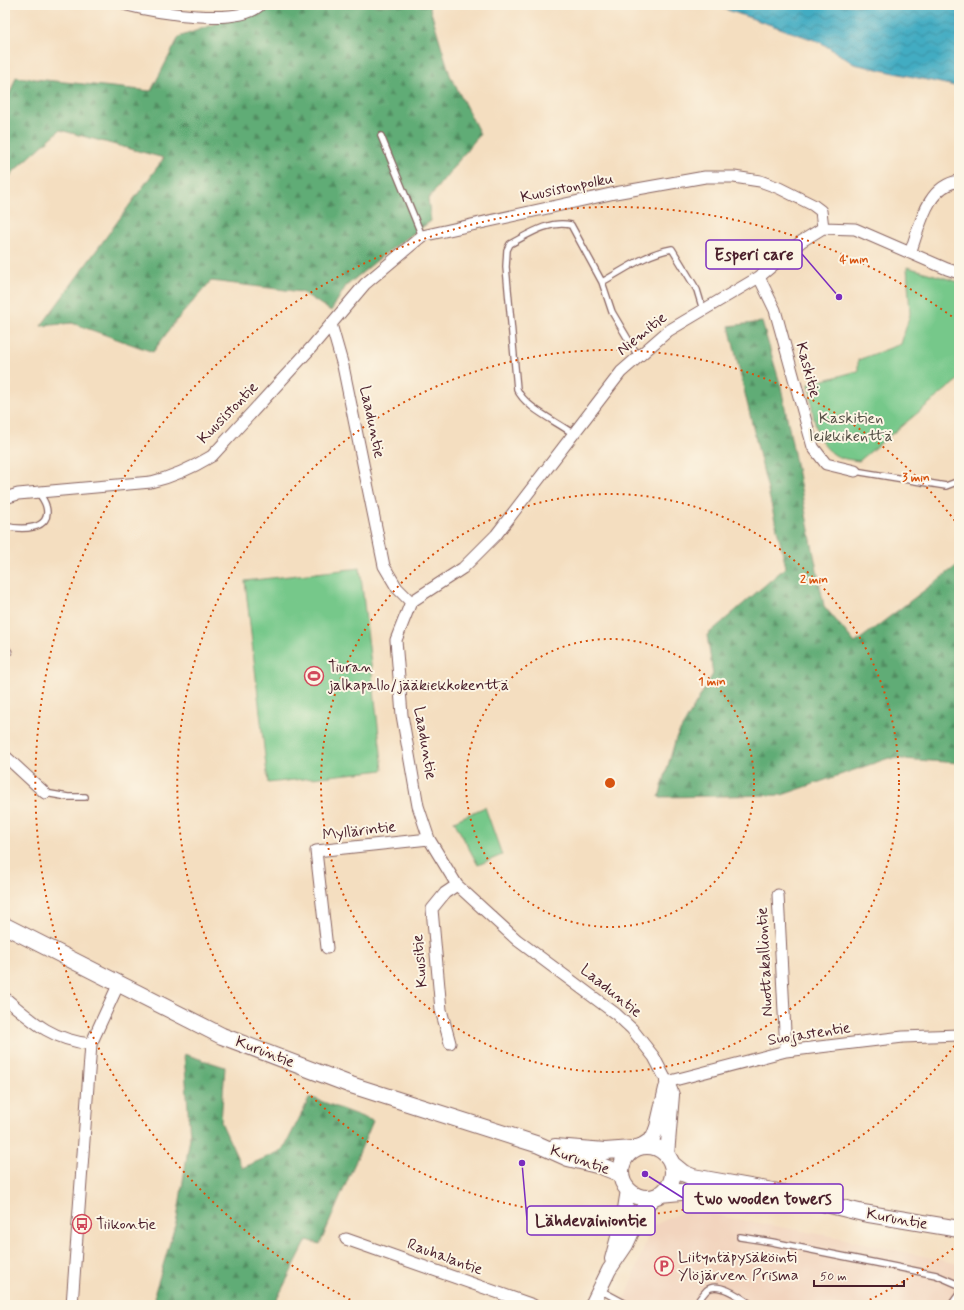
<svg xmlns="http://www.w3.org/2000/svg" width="964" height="1310" viewBox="0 0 964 1310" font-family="Mynerve,sans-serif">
<defs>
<pattern id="forest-firs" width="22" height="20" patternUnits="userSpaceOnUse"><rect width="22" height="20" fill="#60ac76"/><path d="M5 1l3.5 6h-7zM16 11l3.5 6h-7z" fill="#518b61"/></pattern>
<pattern id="water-waves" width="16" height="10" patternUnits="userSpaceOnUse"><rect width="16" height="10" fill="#43acc2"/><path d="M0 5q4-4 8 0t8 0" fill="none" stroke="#3a8b9e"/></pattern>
</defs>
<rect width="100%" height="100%" fill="#fcf5e5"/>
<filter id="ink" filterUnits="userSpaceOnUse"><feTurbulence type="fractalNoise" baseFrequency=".025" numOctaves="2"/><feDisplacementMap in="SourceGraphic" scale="8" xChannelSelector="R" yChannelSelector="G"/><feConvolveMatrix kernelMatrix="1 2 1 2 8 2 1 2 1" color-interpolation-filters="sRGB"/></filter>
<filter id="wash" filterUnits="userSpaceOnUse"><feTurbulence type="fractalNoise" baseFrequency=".012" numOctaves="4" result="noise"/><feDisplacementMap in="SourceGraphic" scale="16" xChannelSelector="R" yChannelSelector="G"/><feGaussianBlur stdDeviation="0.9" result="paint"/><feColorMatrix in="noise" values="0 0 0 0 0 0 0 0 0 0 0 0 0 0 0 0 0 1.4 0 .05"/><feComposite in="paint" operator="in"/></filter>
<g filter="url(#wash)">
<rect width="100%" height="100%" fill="#f4dec0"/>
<path fill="#f2d4be" d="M 686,1210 L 841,1238 L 959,1264 L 959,1305 L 620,1305 L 627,1295 L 651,1227 Z"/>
<path fill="#76c88a" stroke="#60745a" d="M 907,267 L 959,282 L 959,379 L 859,461 C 852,460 841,459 835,455 C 812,441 813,407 809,384 L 858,371 L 858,360 L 901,344 L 910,314 Z
M 360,568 L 383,770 L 268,783 L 245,581 Z
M 485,807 L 502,855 L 478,865 L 454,821 Z"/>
<path fill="url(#forest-firs)" stroke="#556650" d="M 266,5 L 429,5 L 450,75 L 480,134 L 428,199 L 431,221 L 386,253 L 346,286 L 331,311 L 302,292 L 211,281 L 175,322 L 153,352 L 72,323 L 41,326 L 164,158 L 60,130 L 15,170 L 5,182 L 5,107 L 16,77 L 151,91 L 179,37 Z
M 762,322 L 781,387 L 824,606 L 855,643 L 959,564 L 959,763 L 889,758 L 782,795 L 659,797 L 676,738 L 713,674 L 707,635 L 786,567 L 729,326 Z
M 184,1054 L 225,1067 L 221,1122 L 242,1168 L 283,1150 L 310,1097 L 373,1121 L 320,1244 L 307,1240 L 274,1305 L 156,1305 L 155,1292 L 177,1219 L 190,1137 Z"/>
<path fill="url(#water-waves)" stroke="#466676" d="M 713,5 L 959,5 L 959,87 L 854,64 L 820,42 Z"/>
</g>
<g filter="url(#ink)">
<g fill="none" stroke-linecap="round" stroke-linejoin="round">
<defs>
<path id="service" d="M 381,136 L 422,236
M 602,282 C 624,270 647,253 672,249 L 697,290 L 703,310
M 572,433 C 556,421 525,408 517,389 L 506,267 L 507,250 L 510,244 C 529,234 549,220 571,225 L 602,282 L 612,312 L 638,356
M 855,471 L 946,486 L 959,481
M 5,526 C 20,530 53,531 46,506 C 45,502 41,496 38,492
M 45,793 L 68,797 L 85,797
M 740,1237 L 772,1242 L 936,1275 L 959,1285
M 600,1290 L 628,1305
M 695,1305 C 699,1300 703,1294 707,1290 C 718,1280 743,1299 752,1305
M 951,1305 L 959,1294"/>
<path id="minor" d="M 127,5 C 154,12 239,27 260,5
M 910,253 C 920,227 926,186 959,181
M 759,277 L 775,310 L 813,447 L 826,464 L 855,471
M 331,324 L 343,366 L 384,566 L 397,588 L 411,602 L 396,640 L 402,715 L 418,806 L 429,839 L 457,885 L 517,940 L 616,1014 L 632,1029 L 654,1057 L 667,1082 L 786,1051 L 903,1037 L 959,1035
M 5,498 L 18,494 L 151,482 C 173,477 192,468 212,456 L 310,349 L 365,284 L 422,236 L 615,193 L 705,177 L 734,177 L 760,181 L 779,188 L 813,205 L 821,211 L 823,228
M 411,602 L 463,568 L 496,535 L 621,372 L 668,331 L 759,277 L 802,241 L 823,228 L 855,229 L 947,269 L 959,273
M 5,653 L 6,652
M 5,756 L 45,793
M 778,895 L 786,1051
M 327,948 L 316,851 L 429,839
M 5,998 C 33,1022 52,1040 91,1044
M 450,1043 L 441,1010 L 432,909 L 445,893 L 457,885
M 346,1239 L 533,1305
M 72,1305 L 91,1044 L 119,983"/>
<path id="tertiary" d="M 667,1082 L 672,1095 L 667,1155
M 641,1146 L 653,1138 L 657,1127 L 666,1088
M 612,1259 L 624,1215 L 628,1190
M 592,1305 L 609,1270 L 626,1245 L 643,1208 L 656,1196"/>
<path id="secondary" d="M 5,926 L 222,1036 L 351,1085 L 539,1145 L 568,1158 L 601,1166 L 621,1174
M621 1172a26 26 0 1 1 52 0a26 26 0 1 1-52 0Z
M 555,1147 L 605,1151 L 633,1149
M 672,1164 L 683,1173 L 693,1177 L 773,1191 L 863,1213 L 959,1229
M 660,1194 L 691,1191 L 752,1198"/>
</defs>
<use href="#service" stroke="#86625f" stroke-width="8"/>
<use href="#minor" stroke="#86625f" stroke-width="13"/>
<use href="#tertiary" stroke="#86625f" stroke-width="16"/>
<use href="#secondary" stroke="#86625f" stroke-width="18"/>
<use href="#service" stroke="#fff" stroke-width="5.5"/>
<use href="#minor" stroke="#fff" stroke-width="11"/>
<use href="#tertiary" stroke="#fff" stroke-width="14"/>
<use href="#secondary" stroke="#fff" stroke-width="16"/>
</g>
</g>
<g fill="none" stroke="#d8530f" stroke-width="2" stroke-dasharray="2 4">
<circle cx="610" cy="783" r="144"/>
<circle cx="610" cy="783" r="289"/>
<path d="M958 1041A433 433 0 1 1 958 525"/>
<path d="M958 1245A578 578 0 0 1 859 1305M361 1305A578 578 0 1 1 958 321"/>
</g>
<defs>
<symbol id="stadium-ring" viewBox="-11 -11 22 22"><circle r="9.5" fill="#fcf5e5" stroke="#d1495b" stroke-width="1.5"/><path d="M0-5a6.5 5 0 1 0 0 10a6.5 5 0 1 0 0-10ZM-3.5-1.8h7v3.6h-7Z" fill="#d1495b"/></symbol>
<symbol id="bus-ring" viewBox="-11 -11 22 22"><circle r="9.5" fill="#fcf5e5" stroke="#d1495b" stroke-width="1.5"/><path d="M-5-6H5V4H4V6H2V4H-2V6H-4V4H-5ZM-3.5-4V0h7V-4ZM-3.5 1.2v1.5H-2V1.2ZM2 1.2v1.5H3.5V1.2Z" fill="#d1495b"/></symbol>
<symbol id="parking-ring" viewBox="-11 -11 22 22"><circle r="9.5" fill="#fcf5e5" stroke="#d1495b" stroke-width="1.5"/><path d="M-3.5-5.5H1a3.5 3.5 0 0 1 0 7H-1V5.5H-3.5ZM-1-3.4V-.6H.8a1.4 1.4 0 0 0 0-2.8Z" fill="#d1495b"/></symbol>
</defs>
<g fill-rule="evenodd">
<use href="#stadium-ring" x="303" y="665" width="22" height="22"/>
<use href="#bus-ring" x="71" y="1213" width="22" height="22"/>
<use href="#parking-ring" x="653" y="1255" width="22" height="22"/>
</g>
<g text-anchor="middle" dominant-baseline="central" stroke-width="4" stroke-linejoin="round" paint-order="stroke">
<g font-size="16" fill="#4a1f2b" stroke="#fcf5e5">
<text transform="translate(567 188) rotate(-12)">Kuusistonpolku</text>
<text transform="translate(642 334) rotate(-39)">Niemitie</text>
<text transform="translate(808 370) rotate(75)">Kaskitie</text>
<text transform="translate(228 413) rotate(-46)">Kuusistontie</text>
<text transform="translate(372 422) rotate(78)">Laaduntie</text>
<text transform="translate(425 743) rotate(80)">Laaduntie</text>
<text transform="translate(359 831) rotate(-7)">Myllärintie</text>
<text transform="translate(420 961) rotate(-95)">Kuusitie</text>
<text transform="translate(765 962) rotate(-93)">Nuottakalliontie</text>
<text transform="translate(611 991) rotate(39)">Laaduntie</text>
<text transform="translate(809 1034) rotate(-9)">Suojastentie</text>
<text transform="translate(265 1052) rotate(21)">Kuruntie</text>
<text transform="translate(580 1160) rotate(19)">Kuruntie</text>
<text transform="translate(897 1219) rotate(10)">Kuruntie</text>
<text transform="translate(445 1257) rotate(20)">Rauhalantie</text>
</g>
<g font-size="16" fill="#575248" stroke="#fcf5e5">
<text x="851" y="418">Kaskitien<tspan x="851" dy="18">leikkikenttä</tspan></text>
</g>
<g font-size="16" fill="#4a1f2b" stroke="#fcf5e5" text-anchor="start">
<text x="328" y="667">Tiuran<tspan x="328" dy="18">jalkapallo/jääkiekkokenttä</tspan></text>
<text x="96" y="1224">Tiikontie</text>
<text x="678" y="1257">Liityntäpysäköinti<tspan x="678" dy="18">Ylöjärven Prisma</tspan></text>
</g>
</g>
<circle cx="610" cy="783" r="6" fill="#d8530f" stroke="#fcf5e5" stroke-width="2"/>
<g font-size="12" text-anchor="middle" font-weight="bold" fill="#d8530f" stroke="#fcf5e5" stroke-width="4" stroke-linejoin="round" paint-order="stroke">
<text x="854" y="263">4 min</text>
<text x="916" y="481">3 min</text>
<text x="814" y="583">2 min</text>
<text x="712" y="685">1 min</text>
</g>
<path fill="none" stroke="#7b2cbf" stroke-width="1.5" d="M839 297L802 254M645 1174L683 1198M522 1163L527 1220"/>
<g fill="#7b2cbf" stroke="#fcf5e5" stroke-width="1.5">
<circle cx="839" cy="297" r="4"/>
<circle cx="645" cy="1174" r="4"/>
<circle cx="522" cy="1163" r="4"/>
</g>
<g fill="#fcf5e5" stroke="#7b2cbf" stroke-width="1.5">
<rect x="706" y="240" width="96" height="29" rx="4"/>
<rect x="683" y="1184" width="160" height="29" rx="4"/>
<rect x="527" y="1206" width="128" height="29" rx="4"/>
</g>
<g font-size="17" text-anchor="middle" font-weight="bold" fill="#4a1f2b">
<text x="754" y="260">Esperi care</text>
<text x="763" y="1204">two wooden towers</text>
<text x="591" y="1226">Lähdevainiontie</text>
</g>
<rect width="964" height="1310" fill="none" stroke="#fcf5e5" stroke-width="20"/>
<path d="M814 1280v6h90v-6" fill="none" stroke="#4a1f2b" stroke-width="2"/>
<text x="820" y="1280" font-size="12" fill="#4a1f2b" stroke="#fcf5e5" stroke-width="3" paint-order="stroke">50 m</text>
</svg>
